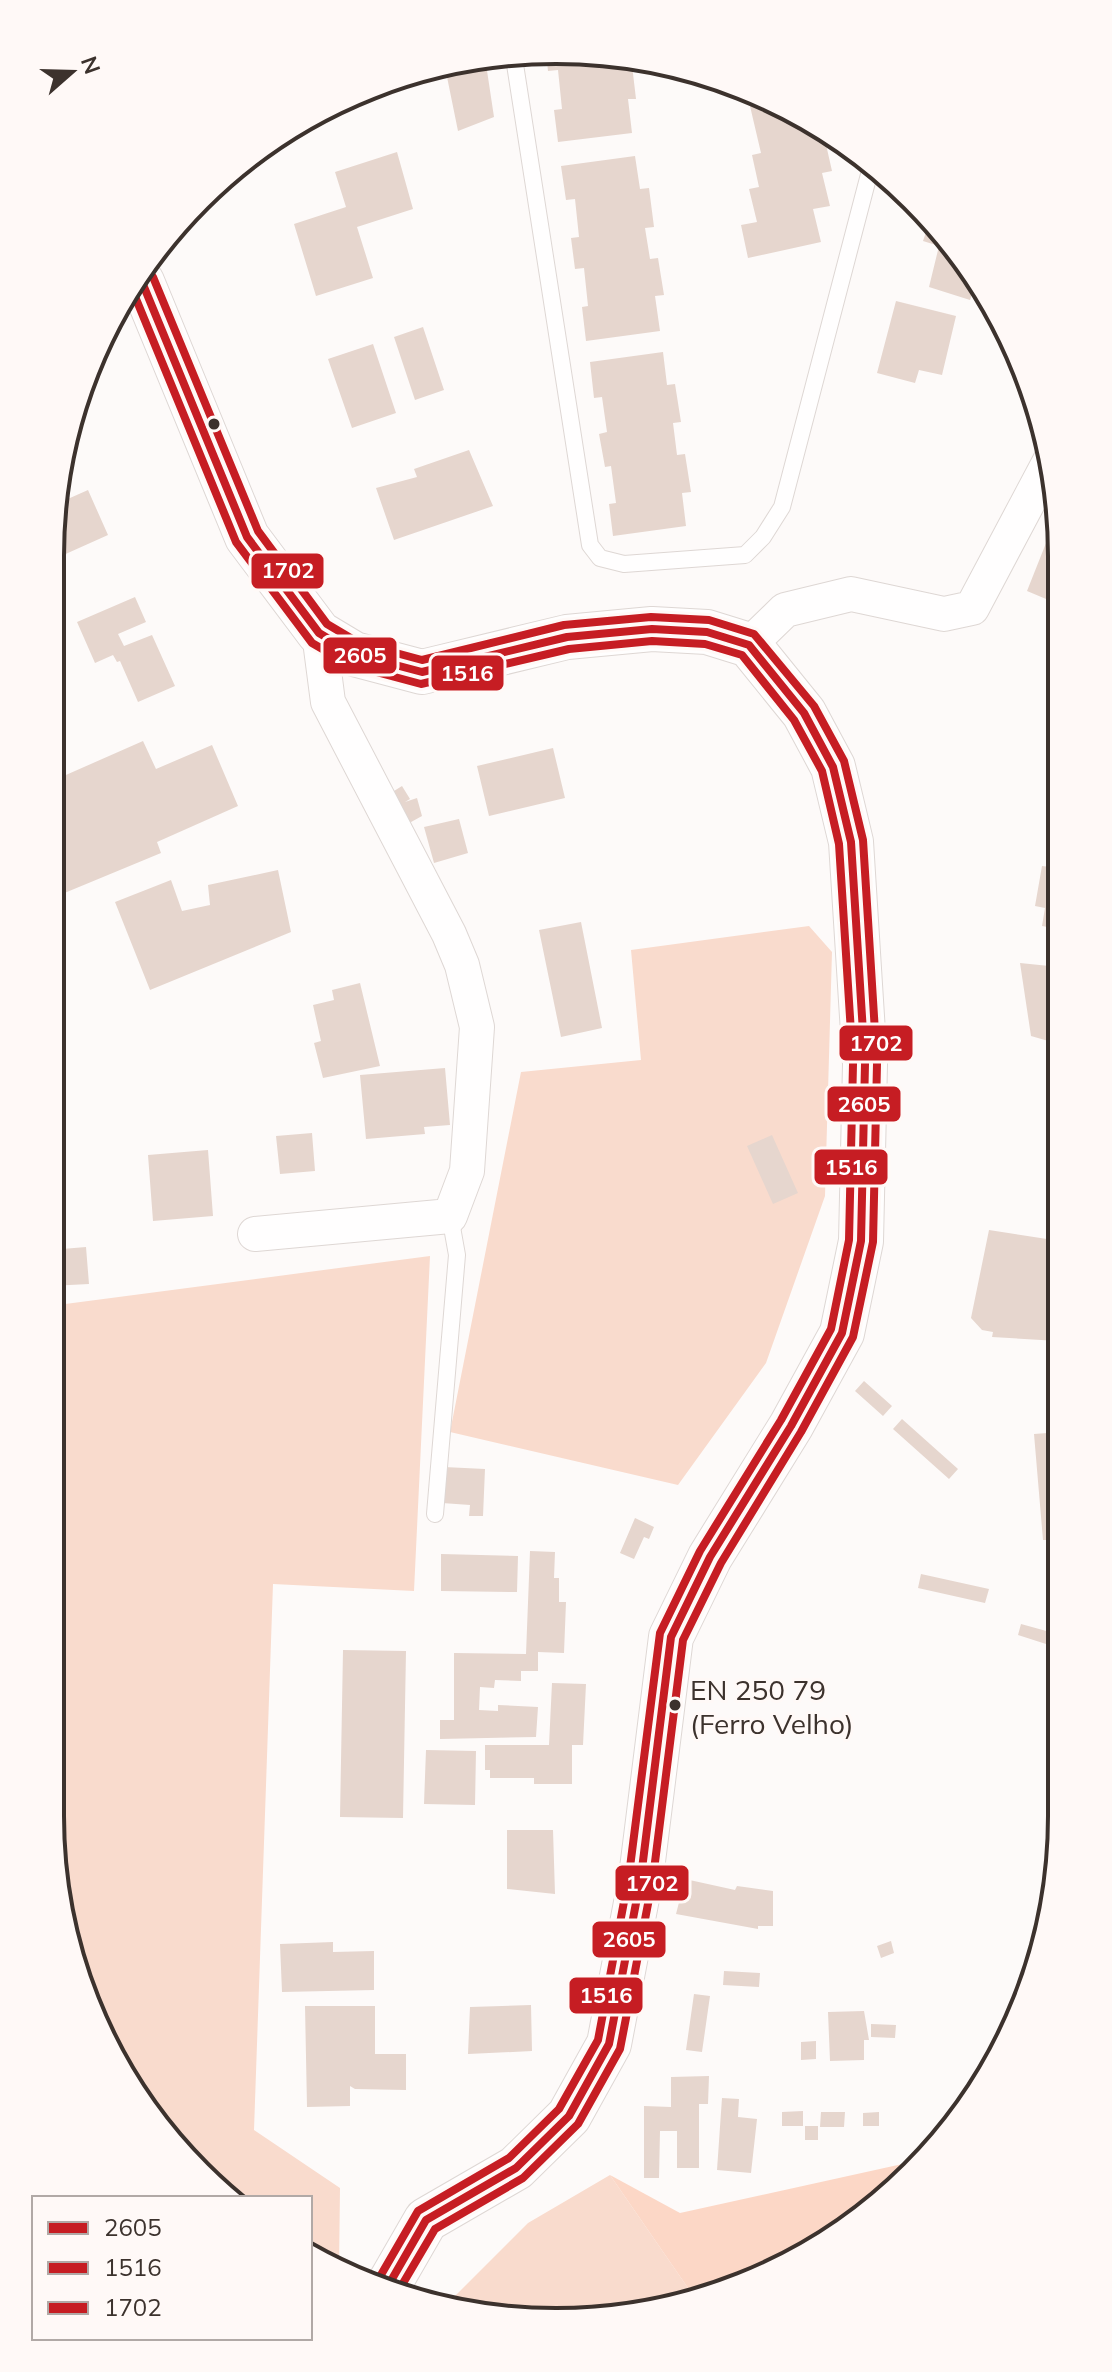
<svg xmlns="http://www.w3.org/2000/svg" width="1112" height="2372" viewBox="0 0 1112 2372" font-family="Mulish,sans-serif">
<rect width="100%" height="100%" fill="#fdfaf9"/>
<path fill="#f9dbcd" d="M 809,926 L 832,952 L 825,1196 L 766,1363 L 678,1485 L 450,1432 L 521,1072 L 641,1060 L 631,950 Z
M 430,1256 L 414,1591 L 273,1584 L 254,2130 L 340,2188 L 339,2268 L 310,2257 L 310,2198 L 235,2198 L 175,2149 L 77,1979 L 50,1816 L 50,1306 Z
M 610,2175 L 688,2288 L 704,2290 L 622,2318 L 458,2312 L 444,2307 L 528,2223 Z"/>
<path fill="#fcd7c6" d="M 925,2159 L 809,2254 L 704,2290 L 688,2288 L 610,2175 L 680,2213 Z"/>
<path fill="#e6d6ce" d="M 556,50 L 632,65 L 636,99 L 628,99 L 632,133 L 558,142 L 554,110 L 562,109 L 558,70 L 548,71 L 546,52 Z
M 486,64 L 494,117 L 458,131 L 446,72 Z
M 735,86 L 749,88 L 835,138 L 825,140 L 832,171 L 822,173 L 830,206 L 813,209 L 821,242 L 748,258 L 741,225 L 757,222 L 749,189 L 759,187 L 752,155 L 761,153 L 746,89 L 737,91 Z
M 397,152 L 413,209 L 357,227 L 373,278 L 316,296 L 294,224 L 346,207 L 335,172 Z
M 635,156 L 640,189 L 649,188 L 654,227 L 645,228 L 650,259 L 658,258 L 664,295 L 655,296 L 660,331 L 586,341 L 582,307 L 588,306 L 584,268 L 575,269 L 571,238 L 579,237 L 575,199 L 566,200 L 561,166 Z
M 928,226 L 939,229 L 957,248 L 977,281 L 970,300 L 929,287 L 939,246 L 923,241 Z
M 896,301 L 956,316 L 942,375 L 919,370 L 915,383 L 877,373 Z
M 423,327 L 444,390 L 415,400 L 394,337 Z
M 373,344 L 396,413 L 352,428 L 328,359 Z
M 663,352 L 667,385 L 675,384 L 681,422 L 673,423 L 677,455 L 685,454 L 691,492 L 682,493 L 686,526 L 613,536 L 609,504 L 616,503 L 611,466 L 605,467 L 599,434 L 607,432 L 602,397 L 594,398 L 590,362 Z
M 469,450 L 493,506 L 394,540 L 376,488 L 417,477 L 414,469 Z
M 88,490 L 108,535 L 50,561 L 61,502 Z
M 1050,533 L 1058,537 L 1058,604 L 1027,591 Z
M 135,597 L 146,622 L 118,634 L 124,646 L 152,635 L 175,686 L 138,702 L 120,661 L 117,662 L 113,655 L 95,663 L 77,622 Z
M 143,741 L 156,769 L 212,745 L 238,806 L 157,842 L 161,853 L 50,899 L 50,782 Z
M 553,748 L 565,798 L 489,816 L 477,766 Z
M 402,786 L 410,799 L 405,802 L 417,798 L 422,816 L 402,827 L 386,796 Z
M 459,819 L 468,853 L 434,863 L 424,827 Z
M 1042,866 L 1059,868 L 1059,929 L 1042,926 L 1045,908 L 1035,906 Z
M 278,870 L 291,932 L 150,990 L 115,902 L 171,880 L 182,911 L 210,905 L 208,885 Z
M 581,922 L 602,1028 L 561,1037 L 539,930 Z
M 1020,963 L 1059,967 L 1059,1044 L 1031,1036 Z
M 360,983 L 380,1066 L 323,1078 L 314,1043 L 321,1041 L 313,1005 L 334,1000 L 332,990 Z
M 445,1068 L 450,1125 L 424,1127 L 425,1134 L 366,1139 L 360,1075 Z
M 312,1133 L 315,1171 L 280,1174 L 276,1136 Z
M 772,1135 L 798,1193 L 773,1204 L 747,1146 Z
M 208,1150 L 213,1216 L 153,1221 L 148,1155 Z
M 989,1230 L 1060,1241 L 1058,1341 L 992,1337 L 993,1332 L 982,1330 L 971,1318 Z
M 86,1247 L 89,1284 L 50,1286 L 50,1250 Z
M 864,1381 L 892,1406 L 883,1416 L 855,1391 Z
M 902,1419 L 958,1469 L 949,1479 L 893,1429 Z
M 1061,1432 L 1061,1540 L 1043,1540 L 1034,1434 Z
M 444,1467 L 485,1469 L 483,1516 L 469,1516 L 470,1505 L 442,1503 Z
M 635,1518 L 654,1527 L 649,1539 L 644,1537 L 634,1559 L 620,1553 Z
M 530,1551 L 555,1552 L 554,1578 L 559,1578 L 559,1602 L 566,1602 L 564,1653 L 538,1652 L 538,1671 L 521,1671 L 521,1681 L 495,1680 L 494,1688 L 480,1687 L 479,1710 L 498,1711 L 498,1705 L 538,1707 L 536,1737 L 440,1739 L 440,1720 L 454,1720 L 454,1653 L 526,1654 Z
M 441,1554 L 518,1556 L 517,1592 L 441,1591 Z
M 921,1574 L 989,1589 L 985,1603 L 918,1588 Z
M 1021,1624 L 1050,1632 L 1046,1644 L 1018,1635 Z
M 343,1650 L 406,1651 L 403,1818 L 340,1817 Z
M 552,1683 L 586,1684 L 583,1745 L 572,1745 L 572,1784 L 534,1784 L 534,1778 L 490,1778 L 490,1770 L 485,1770 L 485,1745 L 549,1745 Z
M 426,1750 L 476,1751 L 475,1805 L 424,1804 Z
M 507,1830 L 553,1830 L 555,1894 L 507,1889 Z
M 685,1879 L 735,1890 L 737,1886 L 773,1891 L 773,1926 L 758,1926 L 758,1929 L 676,1914 Z
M 891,1941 L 894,1953 L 881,1958 L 877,1946 Z
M 333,1942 L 333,1952 L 374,1951 L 374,1990 L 282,1992 L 280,1944 Z
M 724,1971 L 760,1973 L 759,1987 L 723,1985 Z
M 694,1994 L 710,1996 L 702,2052 L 686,2050 Z
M 531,2005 L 532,2051 L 468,2054 L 470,2007 Z
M 305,2006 L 375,2006 L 375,2054 L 406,2054 L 406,2090 L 355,2089 L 350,2086 L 350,2106 L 307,2107 Z
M 864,2011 L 869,2040 L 864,2040 L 864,2060 L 830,2061 L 828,2012 Z
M 871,2024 L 896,2025 L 895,2038 L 871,2037 Z
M 816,2041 L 816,2059 L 801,2060 L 801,2042 Z
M 709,2076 L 708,2104 L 699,2104 L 699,2168 L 677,2168 L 677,2131 L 660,2131 L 659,2178 L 644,2178 L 644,2106 L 671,2107 L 671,2077 Z
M 722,2098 L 739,2099 L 738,2117 L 757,2119 L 751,2173 L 717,2170 Z
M 803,2111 L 803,2126 L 782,2126 L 782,2112 Z
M 821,2112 L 845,2112 L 844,2127 L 820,2127 Z
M 879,2112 L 879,2126 L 863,2126 L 863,2113 Z
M 805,2126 L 818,2126 L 818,2140 L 805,2140 Z"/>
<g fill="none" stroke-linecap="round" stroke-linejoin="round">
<defs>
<path id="service" d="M 514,58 L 590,545 L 600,558 L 624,564 L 745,555 L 763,537 L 782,507 L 872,163
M 435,1514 L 457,1255 L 450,1216"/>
<path id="minor" d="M 749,645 L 785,610 L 851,594 L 944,614 L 972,608 L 1050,461
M 255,1234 L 450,1216 L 467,1171 L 477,1027 L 462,965 L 449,934 L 328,702 L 319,633"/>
<path id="secondary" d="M 142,282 L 247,537 L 319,633 L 354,654 L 422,672 L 567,637 L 652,629 L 707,632 L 749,645 L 804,713 L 833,767 L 851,842 L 865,1064 L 861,1241 L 842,1333 L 791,1426 L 710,1557 L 671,1637 L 641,1877 L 609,2044 L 569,2116 L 516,2168 L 426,2220 L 388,2286"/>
</defs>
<use href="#service" stroke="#ded7d4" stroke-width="18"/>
<use href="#minor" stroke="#ded7d4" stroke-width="36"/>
<use href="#secondary" stroke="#ded7d4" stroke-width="46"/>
<use href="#service" stroke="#fffefe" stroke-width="16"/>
<use href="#minor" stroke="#fffefe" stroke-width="34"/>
<use href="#secondary" stroke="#fffefe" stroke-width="44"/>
<defs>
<path id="bus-1" d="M 142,282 L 247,537 L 319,633 L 354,654 L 422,672 L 567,637 L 652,629 L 707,632 L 749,645 L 804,713 L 833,767 L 851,842 L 865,1064 L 861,1241 L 842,1333 L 791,1426 L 710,1557 L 671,1637 L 641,1877 L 609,2044 L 569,2116 L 516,2168 L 426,2220 L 388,2286"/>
<path id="bus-2" d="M 134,294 L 236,542 L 312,643 L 350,665 L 421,684 L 569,649 L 652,641 L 705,644 L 742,655 L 794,720 L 822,771 L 839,844 L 853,1064 L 849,1240 L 831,1329 L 781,1420 L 700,1551 L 660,1633 L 629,1875 L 598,2040 L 559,2109 L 509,2158 L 418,2211 L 378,2280"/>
<path id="bus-3" d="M 153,277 L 258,531 L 327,624 L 359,643 L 422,660 L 564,625 L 651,617 L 709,620 L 754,634 L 814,706 L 844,761 L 863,840 L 877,1064 L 873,1242 L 853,1337 L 801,1432 L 721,1563 L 683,1640 L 653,1878 L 620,2049 L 578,2124 L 523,2178 L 435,2229 L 399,2290"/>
</defs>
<use href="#bus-1" stroke="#fff9f7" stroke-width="14"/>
<use href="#bus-2" stroke="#fff9f7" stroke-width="14"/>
<use href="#bus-3" stroke="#fff9f7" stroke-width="14"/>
<use href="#bus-1" stroke="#c61d23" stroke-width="8"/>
<use href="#bus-2" stroke="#c61d23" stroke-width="8"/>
<use href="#bus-3" stroke="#c61d23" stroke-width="8"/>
</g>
<g fill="#3c322d" stroke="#fff9f7" stroke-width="3">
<circle cx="214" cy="424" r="7"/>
<circle cx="675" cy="1705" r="7"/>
</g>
<g text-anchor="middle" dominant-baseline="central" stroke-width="6" stroke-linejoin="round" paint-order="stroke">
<g font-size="28" fill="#3c322d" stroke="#fff9f7" text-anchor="start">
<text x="690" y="1689">EN 250 79<tspan x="690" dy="34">(Ferro Velho)</tspan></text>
</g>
</g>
<path d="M0 0H1112V2372H0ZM556 64H556A492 492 0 0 1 1048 556V1816A492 492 0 0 1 556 2308H556A492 492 0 0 1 64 1816V556A492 492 0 0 1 556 64Z" fill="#fff9f7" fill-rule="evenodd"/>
<path fill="none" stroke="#3c322d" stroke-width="4" d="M556 64H556A492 492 0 0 1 1048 556V1816A492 492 0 0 1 556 2308H556A492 492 0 0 1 64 1816V556A492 492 0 0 1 556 64Z"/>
<g stroke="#fff9f7" stroke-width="3">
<rect x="250" y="552" width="75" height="38" rx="8" fill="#c61d23"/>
<rect x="322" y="636" width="76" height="39" rx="8" fill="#c61d23"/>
<rect x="430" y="654" width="75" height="38" rx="8" fill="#c61d23"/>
<rect x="838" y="1024" width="76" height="38" rx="8" fill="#c61d23"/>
<rect x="826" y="1085" width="76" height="38" rx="8" fill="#c61d23"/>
<rect x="813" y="1148" width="76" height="38" rx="8" fill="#c61d23"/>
<rect x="614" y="1864" width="76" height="38" rx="8" fill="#c61d23"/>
<rect x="591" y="1920" width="76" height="39" rx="8" fill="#c61d23"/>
<rect x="568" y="1976" width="76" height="39" rx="8" fill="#c61d23"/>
</g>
<g font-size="22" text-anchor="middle" font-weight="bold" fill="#fff">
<text x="288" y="578">1702</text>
<text x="360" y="663">2605</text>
<text x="467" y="681">1516</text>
<text x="876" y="1051">1702</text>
<text x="864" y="1112">2605</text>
<text x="851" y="1175">1516</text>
<text x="652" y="1891">1702</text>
<text x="629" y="1947">2605</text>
<text x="606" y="2003">1516</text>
</g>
<rect x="32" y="2196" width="280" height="144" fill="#fff9f7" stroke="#b1a9a6" stroke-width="2"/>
<rect x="48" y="2222" width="40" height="12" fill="#c61d23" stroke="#b1a9a6" stroke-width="2"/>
<text x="104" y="2236" font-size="24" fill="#3c322d">2605</text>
<rect x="48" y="2262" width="40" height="12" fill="#c61d23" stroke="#b1a9a6" stroke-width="2"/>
<text x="104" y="2276" font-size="24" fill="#3c322d">1516</text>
<rect x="48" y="2302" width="40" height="12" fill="#c61d23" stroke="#b1a9a6" stroke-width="2"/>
<text x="104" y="2316" font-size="24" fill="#3c322d">1702</text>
<g transform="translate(72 72) rotate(70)" stroke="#fff9f7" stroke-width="6" paint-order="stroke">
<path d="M0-6L14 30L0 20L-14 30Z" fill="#3c322d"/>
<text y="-12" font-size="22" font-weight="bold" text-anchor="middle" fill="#3c322d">N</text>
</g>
</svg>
